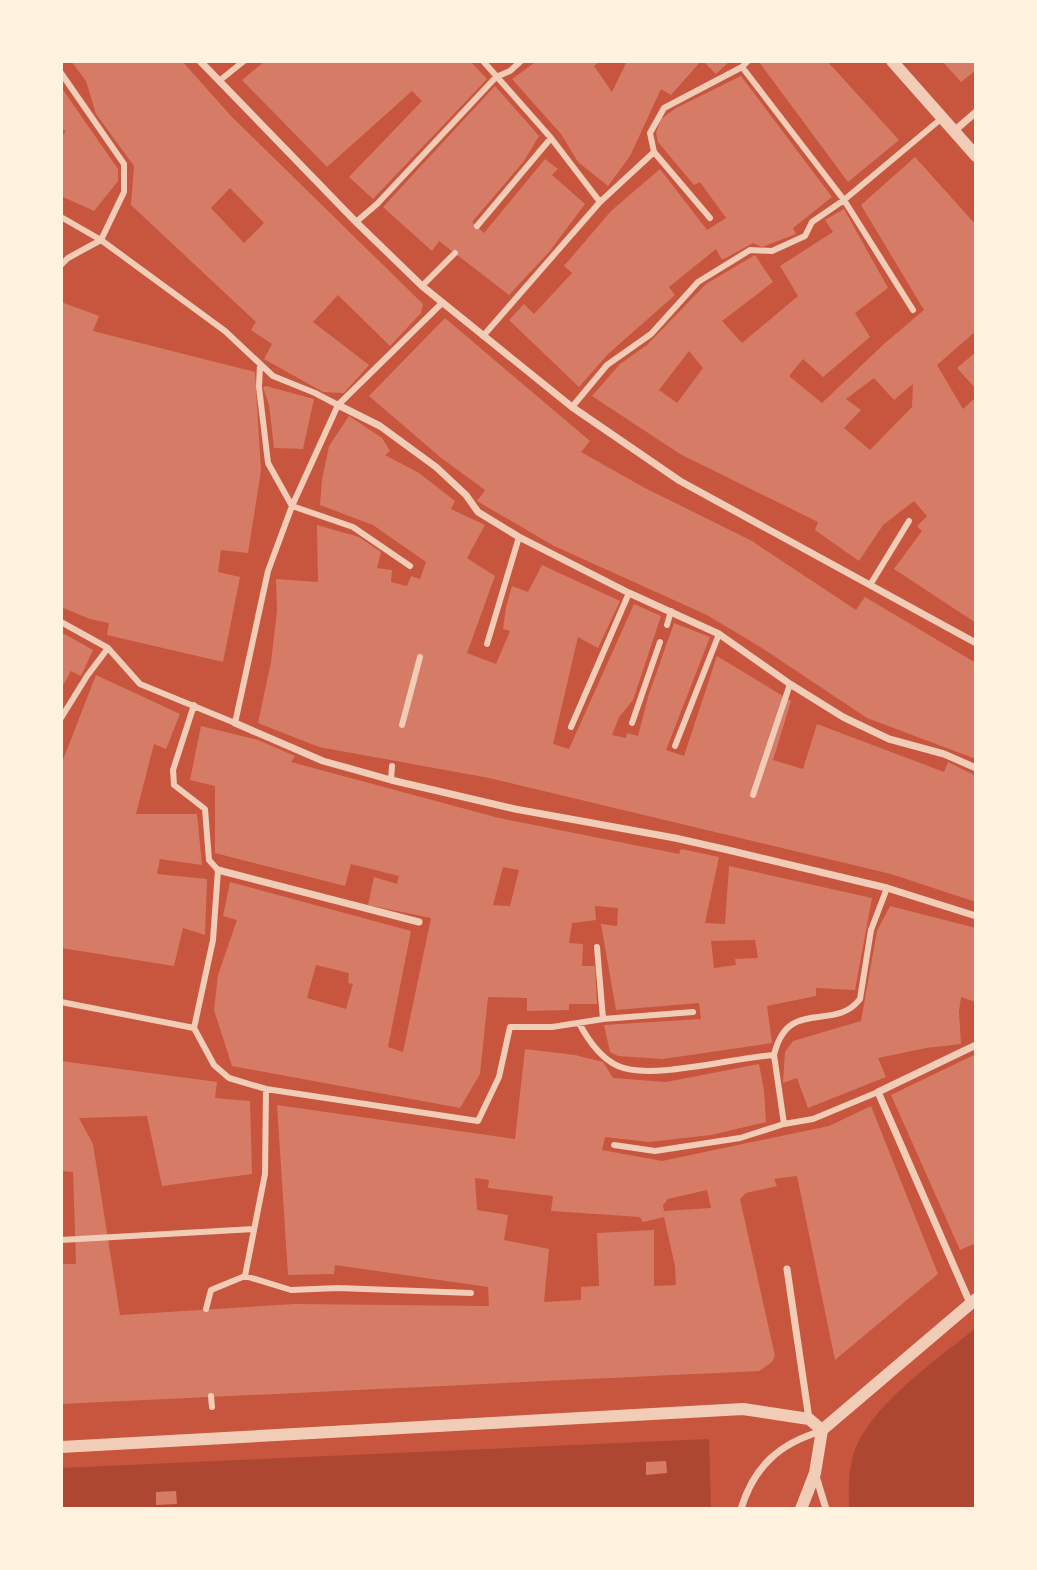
<svg xmlns="http://www.w3.org/2000/svg" width="1037" height="1570" viewBox="0 0 1037 1570" font-family="'Fira Sans',sans-serif">
<rect width="100%" height="100%" fill="#c8553d"/>
<path fill="#ae4732" d="M 976,1328 L 976,1509 L 849,1509 C 849,1493 848,1476 852,1460 C 864,1409 936,1360 976,1328 Z
M 709,1439 L 711,1509 L 61,1509 L 61,1468 Z"/>
<path fill="#d67c66" fill-rule="evenodd" d="M 71,61 L 182,61 L 231,116 L 423,304 L 421,313 L 390,346 L 338,295 L 313,322 L 369,365 L 344,393 L 323,392 L 264,359 L 272,344 L 251,330 L 256,322 L 131,205 L 134,166 L 96,114 L 86,81 ZM 230,188 L 264,223 L 244,243 L 211,208 Z
M 265,61 L 470,61 L 487,79 L 373,199 L 349,177 L 422,101 L 412,91 L 327,167 L 242,80 Z
M 537,61 L 600,61 L 594,66 L 612,92 L 627,61 L 701,61 L 671,95 L 661,89 L 630,156 L 608,186 L 578,162 L 561,134 L 512,79 Z
M 703,61 L 730,61 L 716,74 Z
M 760,61 L 827,61 L 899,140 L 848,182 L 759,62 Z
M 942,61 L 976,61 L 976,70 L 961,82 Z
M 741,76 L 832,197 L 793,228 L 796,234 L 762,247 L 753,243 L 722,260 L 716,249 L 669,287 L 675,295 L 608,354 L 579,387 L 509,320 L 524,304 L 534,314 L 572,273 L 564,266 L 611,211 L 660,169 L 707,230 L 726,218 L 700,182 L 694,185 L 658,142 L 656,133 L 661,119 L 676,108 Z
M 495,86 L 539,136 L 524,161 L 472,222 L 484,233 L 545,159 L 558,169 L 552,175 L 585,204 L 549,252 L 509,295 L 439,241 L 432,251 L 383,207 Z
M 61,87 L 118,169 L 118,181 L 94,211 L 61,196 L 61,137 L 66,131 L 61,129 Z
M 915,157 L 976,225 L 976,331 L 937,365 L 963,409 L 976,397 L 976,623 L 894,569 L 922,531 L 917,526 L 927,516 L 914,501 L 883,525 L 859,561 L 815,530 L 818,522 L 680,454 L 592,396 L 620,364 L 647,345 L 706,284 L 755,255 L 773,282 L 722,321 L 742,343 L 798,296 L 780,266 L 833,232 L 825,220 L 844,209 L 888,288 L 855,313 L 870,337 L 823,377 L 803,359 L 789,376 L 822,403 L 885,343 L 924,310 L 861,205 ZM 689,351 L 703,368 L 677,403 L 659,390 ZM 874,378 L 894,400 L 913,384 L 912,407 L 870,450 L 844,428 L 861,410 L 846,399 Z
M 61,302 L 99,316 L 93,331 L 255,372 L 261,471 L 248,553 L 221,550 L 218,572 L 240,577 L 223,662 L 107,635 L 109,623 L 90,619 L 61,607 Z
M 445,318 L 590,441 L 581,452 L 643,487 L 752,541 L 856,610 L 865,597 L 976,663 L 976,759 L 867,718 L 762,648 L 707,615 L 554,546 L 477,501 L 485,490 L 440,457 L 369,396 Z
M 976,352 L 976,389 L 957,368 Z
M 266,386 L 314,399 L 303,449 L 274,448 L 269,405 L 263,387 Z
M 349,416 L 382,438 L 390,451 L 385,455 L 419,473 L 455,501 L 451,509 L 485,525 L 467,558 L 495,576 L 467,653 L 496,664 L 510,631 L 503,629 L 506,607 L 512,586 L 528,592 L 542,565 L 620,601 L 598,648 L 578,637 L 553,744 L 569,749 L 634,604 L 661,616 L 633,700 L 619,717 L 612,735 L 626,738 L 627,733 L 638,736 L 648,697 L 674,623 L 710,637 L 666,750 L 684,756 L 717,656 L 791,701 L 773,760 L 803,769 L 817,724 L 944,772 L 948,762 L 976,776 L 976,902 L 891,874 L 489,778 L 319,747 L 258,723 L 271,662 L 277,611 L 276,579 L 318,582 L 317,525 L 359,537 L 381,552 L 377,568 L 392,570 L 391,582 L 407,586 L 411,576 L 420,579 L 426,562 L 373,525 L 320,505 L 322,480 L 329,446 Z
M 61,632 L 93,650 L 81,676 L 71,671 L 61,689 Z
M 96,675 L 180,714 L 166,749 L 154,744 L 136,814 L 197,814 L 202,865 L 160,859 L 157,874 L 207,879 L 205,935 L 183,928 L 174,966 L 61,948 L 61,765 Z
M 201,726 L 258,740 L 295,756 L 291,762 L 499,818 L 679,854 L 681,849 L 719,857 L 705,923 L 725,924 L 729,866 L 872,898 L 855,990 L 816,988 L 816,996 L 767,1006 L 772,1043 L 663,1059 L 618,1056 L 610,1052 L 604,1025 L 701,1019 L 699,1003 L 616,1010 L 601,924 L 617,926 L 618,908 L 595,906 L 596,920 L 572,923 L 569,943 L 583,944 L 582,966 L 595,966 L 597,1004 L 569,1004 L 569,1010 L 527,1011 L 527,998 L 488,997 L 480,1074 L 460,1108 L 232,1066 L 214,1010 L 218,975 L 237,920 L 223,916 L 230,882 L 411,931 L 388,1047 L 403,1052 L 431,918 L 368,905 L 374,877 L 397,884 L 399,876 L 351,864 L 345,886 L 215,853 L 215,786 L 190,780 ZM 503,867 L 519,870 L 510,906 L 493,905 ZM 755,940 L 758,958 L 735,959 L 736,965 L 714,968 L 711,941 ZM 316,965 L 349,973 L 348,983 L 353,984 L 346,1009 L 307,998 Z
M 890,906 L 976,928 L 976,1002 L 961,997 L 959,1012 L 961,1044 L 926,1048 L 878,1058 L 886,1077 L 808,1108 L 797,1078 L 783,1083 L 785,1052 L 793,1041 L 861,1021 L 877,931 Z
M 525,1049 L 575,1055 L 603,1062 L 613,1078 L 666,1082 L 759,1064 L 764,1090 L 766,1122 L 711,1135 L 649,1142 L 605,1137 L 602,1150 L 662,1161 L 829,1126 L 871,1106 L 938,1274 L 835,1360 L 797,1176 L 774,1179 L 777,1186 L 746,1193 L 740,1199 L 775,1356 L 772,1362 L 759,1371 L 61,1404 L 61,1264 L 76,1264 L 73,1172 L 61,1171 L 61,1061 L 217,1082 L 215,1098 L 250,1101 L 252,1174 L 162,1186 L 147,1116 L 79,1118 L 93,1144 L 120,1315 L 295,1304 L 489,1306 L 488,1287 L 335,1265 L 334,1274 L 288,1275 L 277,1105 L 515,1139 ZM 475,1178 L 489,1180 L 488,1188 L 553,1196 L 551,1211 L 640,1217 L 643,1222 L 664,1217 L 675,1266 L 676,1285 L 654,1286 L 654,1230 L 597,1233 L 599,1286 L 581,1287 L 581,1300 L 544,1302 L 549,1249 L 504,1240 L 508,1215 L 477,1210 ZM 707,1190 L 711,1208 L 664,1211 L 663,1205 L 668,1199 Z
M 976,1054 L 976,1243 L 960,1250 L 891,1095 Z
M 666,1461 L 667,1473 L 646,1475 L 646,1462 Z
M 176,1491 L 177,1504 L 156,1505 L 156,1492 Z"/>
<g fill="none" stroke-linecap="round" stroke-linejoin="round">
<path stroke="#f1ccb7" stroke-width="6" d="M 483,61 L 551,138 L 600,202
M 742,67 L 844,200 L 913,310
M 61,73 L 124,164 L 124,192 L 101,240
M 219,81 L 244,61
M 654,152 L 710,218
M 61,217 L 101,240 L 225,331 L 273,376 L 315,393 L 338,405
M 356,222 L 377,204 L 496,77 L 510,71 L 521,61
M 477,226 L 551,138
M 61,265 L 68,258 L 101,240
M 422,286 L 455,253
M 483,336 L 600,202 L 654,152 L 650,133 L 664,108 L 742,67 L 748,61
M 260,364 L 259,387 L 268,463 L 292,506 L 353,527 L 410,566
M 572,407 L 607,365 L 651,334 L 698,282 L 750,250 L 772,251 L 805,236 L 812,222 L 844,200 L 942,118
M 870,585 L 909,521
M 61,622 L 108,648 L 140,684 L 235,723 L 268,571 L 292,506 L 338,405 L 442,303
M 667,625 L 671,611
M 487,644 L 519,537
M 194,705 L 173,770 L 174,785 L 205,809 L 209,860 L 218,870 L 213,940 L 194,1028
M 61,718 L 87,676 L 108,648
M 632,723 L 660,642
M 402,725 L 420,657
M 571,727 L 629,593
M 675,746 L 719,634
M 391,780 L 392,766
M 753,795 L 790,684
M 597,947 L 603,1019
M 61,1002 L 194,1028
M 579,1023 C 588,1040 600,1058 618,1066 C 650,1081 735,1057 774,1055 L 784,1124
M 194,1028 L 214,1065 L 229,1078 L 266,1089 L 478,1121 L 499,1077 L 510,1027 L 552,1027 L 603,1019 L 693,1012
M 774,1055 C 788,996 834,1033 860,999 L 871,930 L 887,888
M 614,1145 L 655,1151 L 740,1138 L 784,1124 L 813,1119 L 878,1092
M 61,1240 L 254,1229
M 245,1276 L 291,1290 L 338,1288 L 471,1293
M 206,1309 L 211,1290 L 245,1276 L 265,1174 L 266,1089
M 211,1396 L 212,1407"/>
<path stroke="#f1ccb7" stroke-width="7" d="M 200,61 L 356,222 L 422,286 L 572,407 L 680,481 L 976,643
M 953,132 L 976,112
M 338,405 L 380,426 L 436,467 L 466,495 L 478,512 L 519,537 L 629,593 L 719,634 L 790,684 L 843,717 L 889,739 L 944,754 L 976,768
M 235,723 L 323,761 L 391,780 L 515,809 L 675,838 L 728,850 L 887,888 L 976,916
M 218,870 L 419,922
M 787,1269 L 809,1419
M 970,1303 L 878,1092 L 976,1045
M 816,1476 L 826,1509
M 741,1509 C 754,1466 780,1443 822,1431"/>
<path stroke="#f1ccb7" stroke-width="12" d="M 892,61 L 976,156
M 822,1430 L 976,1299
M 61,1447 L 743,1409 L 809,1419 L 822,1430
M 801,1509 L 815,1473 L 822,1430"/>
</g>
<rect width="1037" height="1570" fill="none" stroke="#fff3e0" stroke-width="126"/>
</svg>
